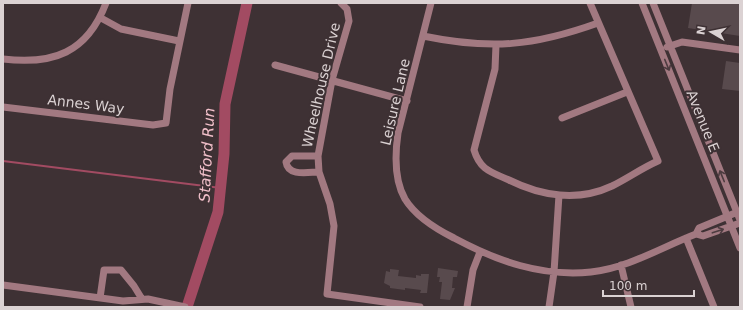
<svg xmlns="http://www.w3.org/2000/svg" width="743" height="310" viewBox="0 0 743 310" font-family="'DejaVu Sans',sans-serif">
<rect width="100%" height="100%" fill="#3e3134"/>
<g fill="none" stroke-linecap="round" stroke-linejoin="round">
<path stroke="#a24b62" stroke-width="2" d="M 3,161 L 221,188"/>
<path stroke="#a24b62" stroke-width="11" d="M 187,307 L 218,212 L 224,154 L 225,104 L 247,3"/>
</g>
<path fill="#584a4d" d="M 692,3 L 740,3 L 740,36 L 688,28 Z
M 726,61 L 740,63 L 740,91 L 722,89 Z
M 438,268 L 458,271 L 457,277 L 453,277 L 452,288 L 455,288 L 450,300 L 440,299 L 442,282 L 439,282 L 440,277 L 437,277 Z
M 390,269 L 399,270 L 398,276 L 416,278 L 416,275 L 421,276 L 421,274 L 429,274 L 427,293 L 420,293 L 421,290 L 405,288 L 405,290 L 390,288 L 390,286 L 384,283 L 386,271 L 390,272 Z"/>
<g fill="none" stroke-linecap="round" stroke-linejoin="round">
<path stroke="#a27981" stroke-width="7" d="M 341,3 L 347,9 L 349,21 L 332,80 L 318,156 L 319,172 L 330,204 L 334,226 L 327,294 L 420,307
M 431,3 L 398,133 C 395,154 394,180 405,199 C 416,217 436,229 454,238 C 497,261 541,277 591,272 C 628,268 662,247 696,234 L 703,236 L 740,223
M 642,3 L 740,248
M 653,3 L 740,220
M 101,18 L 121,29 L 179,41
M 423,36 C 491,50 534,46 598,23
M 496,45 L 495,69 L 474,150 C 480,170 491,172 509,180 C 541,196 578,202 612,186 C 628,178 642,168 658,161 L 590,3
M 667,47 L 682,42 L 740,50
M 3,59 C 53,65 87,53 106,3
M 275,65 L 407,101
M 3,107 L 153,125 L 166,123 L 170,89 L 188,3
M 562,118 L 627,92
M 318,156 L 292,156 L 286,162 C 288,177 309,172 319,172
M 696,234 L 699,228 L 740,211
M 686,238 L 714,307
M 621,265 L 631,307
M 3,285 L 123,301 L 148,299 L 185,307
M 100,298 L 104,270 L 121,270 L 134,286 L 142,299
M 467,307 L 473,270 L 480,252
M 549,307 L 554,272 L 559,195"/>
</g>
<defs><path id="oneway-shaft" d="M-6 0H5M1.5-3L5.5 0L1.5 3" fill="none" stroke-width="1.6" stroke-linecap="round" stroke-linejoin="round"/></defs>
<g stroke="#4d3c40">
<use href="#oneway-shaft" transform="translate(667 65) rotate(68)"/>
<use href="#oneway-shaft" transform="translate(722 176) rotate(-112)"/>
<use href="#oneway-shaft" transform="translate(718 231) rotate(-18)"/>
</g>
<g text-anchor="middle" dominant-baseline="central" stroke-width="4" stroke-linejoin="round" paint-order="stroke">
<g font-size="14" fill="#dbd2d3" stroke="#3e3134">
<text transform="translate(321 85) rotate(-77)">Wheelhouse Drive</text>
<text transform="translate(395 102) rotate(-77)">Leisure Lane</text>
<text transform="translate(86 104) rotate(7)">Annes Way</text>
<text transform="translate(703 121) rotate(68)">Avenue E</text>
</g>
<g font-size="15" font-style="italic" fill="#f2c0ca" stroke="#3e3134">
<text transform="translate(207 155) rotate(-87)">Stafford Run</text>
</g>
</g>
<rect width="743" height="310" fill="none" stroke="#dbd2d3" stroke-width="8"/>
<g transform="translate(711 32) rotate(279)" stroke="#3e3134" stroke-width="3" paint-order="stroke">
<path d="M0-3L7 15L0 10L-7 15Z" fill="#dbd2d3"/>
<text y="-6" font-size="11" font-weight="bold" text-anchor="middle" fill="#dbd2d3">N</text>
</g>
<path d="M603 290v6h91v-6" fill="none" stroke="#dbd2d3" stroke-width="2"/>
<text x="609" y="290" font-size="12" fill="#dbd2d3" stroke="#3e3134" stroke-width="3" paint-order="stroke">100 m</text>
</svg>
